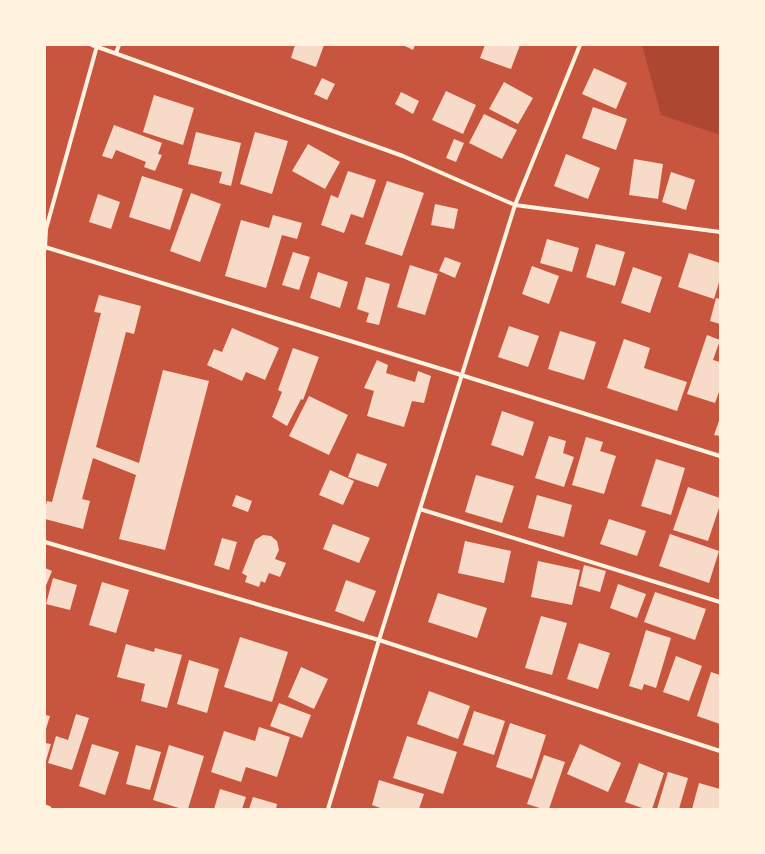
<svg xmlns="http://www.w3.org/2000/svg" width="765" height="854" viewBox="0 0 765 854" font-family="Cabin,sans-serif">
<rect width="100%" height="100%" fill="#c8553d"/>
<path fill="#ae4732" d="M 642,45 L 720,45 L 720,135 L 661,115 Z"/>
<path fill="#f7dbc8" d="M 295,45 L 324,45 L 316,67 L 291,58 Z
M 403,45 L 415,45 L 413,50 Z
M 485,45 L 520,45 L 511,69 L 480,58 Z
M 594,68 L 627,83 L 616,109 L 582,94 Z
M 322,78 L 335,84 L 327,100 L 314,94 Z
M 504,82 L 533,98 L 518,124 L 489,109 Z
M 446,91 L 476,105 L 463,134 L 432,120 Z
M 401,92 L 419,101 L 413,114 L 395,104 Z
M 154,95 L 194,108 L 183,145 L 143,132 Z
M 593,107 L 627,119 L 616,150 L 582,138 Z
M 484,114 L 517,130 L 502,159 L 469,143 Z
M 114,125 L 162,143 L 158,154 L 162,155 L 155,171 L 144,167 L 146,162 L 116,150 L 112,159 L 102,156 Z
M 196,132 L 241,143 L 231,186 L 219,183 L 222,172 L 188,164 Z
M 255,132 L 288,141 L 272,194 L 240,184 Z
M 454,139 L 464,143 L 456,162 L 446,158 Z
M 308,144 L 340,162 L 325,189 L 292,171 Z
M 566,154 L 600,168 L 588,199 L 554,186 Z
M 634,159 L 663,164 L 658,199 L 629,195 Z
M 348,171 L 376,180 L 363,218 L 351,214 L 344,233 L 321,225 L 331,195 L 338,198 Z
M 671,172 L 695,180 L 686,210 L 662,202 Z
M 142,176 L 183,189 L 170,230 L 129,217 Z
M 387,181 L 424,193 L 402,256 L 365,244 Z
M 191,193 L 221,204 L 200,262 L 170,251 Z
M 98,194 L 120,202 L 111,229 L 89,222 Z
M 435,204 L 458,209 L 454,229 L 431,225 Z
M 273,215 L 302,223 L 297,239 L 282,235 L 266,288 L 225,276 L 241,220 L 269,228 Z
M 547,239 L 579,248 L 572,272 L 540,263 Z
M 596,244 L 625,252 L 615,286 L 586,277 Z
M 293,252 L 310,257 L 299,290 L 282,285 Z
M 689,253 L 720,263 L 720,279 L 714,299 L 678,287 Z
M 445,257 L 461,263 L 455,278 L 439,271 Z
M 410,265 L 438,274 L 425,315 L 397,307 Z
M 532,266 L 559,276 L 549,304 L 522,294 Z
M 633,267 L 662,277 L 650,313 L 621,303 Z
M 318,272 L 348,282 L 340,308 L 310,298 Z
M 366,277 L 390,284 L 379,325 L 366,322 L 369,313 L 357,309 Z
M 99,295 L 141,306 L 134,334 L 126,332 L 96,447 L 139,463 L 163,370 L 209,381 L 165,550 L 119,539 L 136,475 L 93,458 L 82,499 L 90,501 L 83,529 L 45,519 L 45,509 L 47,501 L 52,502 L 101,313 L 94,312 Z
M 716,298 L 720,299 L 720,324 L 710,321 Z
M 509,326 L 539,336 L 528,367 L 498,357 Z
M 232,328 L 279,348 L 265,380 L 246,372 L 242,381 L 207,365 L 214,349 L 222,352 Z
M 560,331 L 596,342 L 584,380 L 548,369 Z
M 707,335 L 720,340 L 713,360 L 720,362 L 720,389 L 715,403 L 687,394 Z
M 624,339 L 650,348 L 644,368 L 687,382 L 677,411 L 607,388 Z
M 293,348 L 319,357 L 303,400 L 301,399 L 287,426 L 272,417 L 282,392 L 278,390 Z
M 377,360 L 388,365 L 386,373 L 415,382 L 418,371 L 431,376 L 424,403 L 412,401 L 404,427 L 367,416 L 374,391 L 364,388 Z
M 309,396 L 348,415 L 329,455 L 289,436 Z
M 502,411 L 534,422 L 523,456 L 491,445 Z
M 720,418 L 720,436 L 714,435 Z
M 549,436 L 566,441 L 563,453 L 574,457 L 564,487 L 535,478 Z
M 586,437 L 603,442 L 600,451 L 616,456 L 604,494 L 572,485 Z
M 357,453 L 387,464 L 378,487 L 348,477 Z
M 656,459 L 685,468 L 671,515 L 641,506 Z
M 330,470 L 354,481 L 343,505 L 319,495 Z
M 476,475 L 514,486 L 502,523 L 465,512 Z
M 688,487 L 720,498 L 720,505 L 708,541 L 673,530 Z
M 236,495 L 252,501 L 248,512 L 232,506 Z
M 537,495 L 572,505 L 564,537 L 528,528 Z
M 609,519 L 646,531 L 637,556 L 600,544 Z
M 333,524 L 370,538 L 359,563 L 323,549 Z
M 670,534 L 719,551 L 709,583 L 659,566 Z
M 263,535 L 271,536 L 277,541 L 279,550 L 275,559 L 286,563 L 280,577 L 269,573 L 265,583 L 261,581 L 259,587 L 245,582 L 247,576 L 242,573 L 255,540 Z
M 222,538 L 237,542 L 229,570 L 214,565 Z
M 465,541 L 511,551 L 504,583 L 458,573 Z
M 538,561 L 580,570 L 572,605 L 531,597 Z
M 584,565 L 606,571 L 600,592 L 579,586 Z
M 45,568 L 52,571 L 45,588 Z
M 53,578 L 77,585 L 70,610 L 46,604 Z
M 346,580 L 376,591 L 364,622 L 335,611 Z
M 102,582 L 129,590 L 116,633 L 89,625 Z
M 618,584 L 646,594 L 637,618 L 610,608 Z
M 655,592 L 706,609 L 695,640 L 644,622 Z
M 438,593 L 487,608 L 477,638 L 428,622 Z
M 541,616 L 567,623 L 552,675 L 525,668 Z
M 646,630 L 671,638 L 656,688 L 644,684 L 642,690 L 629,686 Z
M 240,637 L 288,652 L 272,702 L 224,687 Z
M 579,643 L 610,653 L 598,689 L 567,679 Z
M 126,644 L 154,652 L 155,648 L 182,655 L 167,708 L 141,701 L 145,684 L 117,677 Z
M 676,656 L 702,666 L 689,701 L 663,692 Z
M 189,660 L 219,669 L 207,713 L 177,704 Z
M 301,667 L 328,679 L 314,709 L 288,697 Z
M 711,672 L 720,675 L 720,724 L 697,716 Z
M 429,691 L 470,706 L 458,739 L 417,724 Z
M 279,703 L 311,715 L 302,738 L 270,726 Z
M 474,711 L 505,721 L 494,755 L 463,745 Z
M 76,714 L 89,718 L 72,770 L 48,763 L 56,736 L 68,740 Z
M 45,715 L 50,716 L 45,732 Z
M 510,723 L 546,735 L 532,779 L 496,767 Z
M 259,727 L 290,737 L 277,777 L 246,767 L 241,782 L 211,772 L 224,731 L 255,741 Z
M 407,736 L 457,752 L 443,794 L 393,778 Z
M 45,743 L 51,744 L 45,764 Z
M 92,744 L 119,752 L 105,795 L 79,786 Z
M 580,744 L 621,763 L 608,792 L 567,774 Z
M 136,745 L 161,752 L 150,790 L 126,784 Z
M 169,745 L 204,756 L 188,809 L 182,809 L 153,800 Z
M 544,755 L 565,762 L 549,809 L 543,809 L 527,804 Z
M 639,763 L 664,773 L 652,809 L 645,809 L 625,802 Z
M 668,772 L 688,778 L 679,809 L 657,809 Z
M 379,780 L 424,794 L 419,809 L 383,809 L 372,805 Z
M 699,783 L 720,789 L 720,809 L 692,809 Z
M 220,789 L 246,797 L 242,809 L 214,809 Z
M 253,797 L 277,804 L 276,809 L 249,809 Z"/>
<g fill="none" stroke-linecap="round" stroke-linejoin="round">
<path stroke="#fff3e0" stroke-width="4" d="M 92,45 L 403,156 L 515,205 L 720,232
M 116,53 L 119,45
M 45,247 L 461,375 L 720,456
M 45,249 L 46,229 L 97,46
M 420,509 L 720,602
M 45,542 L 379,640 L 720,751
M 328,809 L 379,640 L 515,205 L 580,45"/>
<path stroke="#fff3e0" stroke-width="7" d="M 45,808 L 48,809"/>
</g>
<rect width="765" height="854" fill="none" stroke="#fff3e0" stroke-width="92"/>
</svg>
